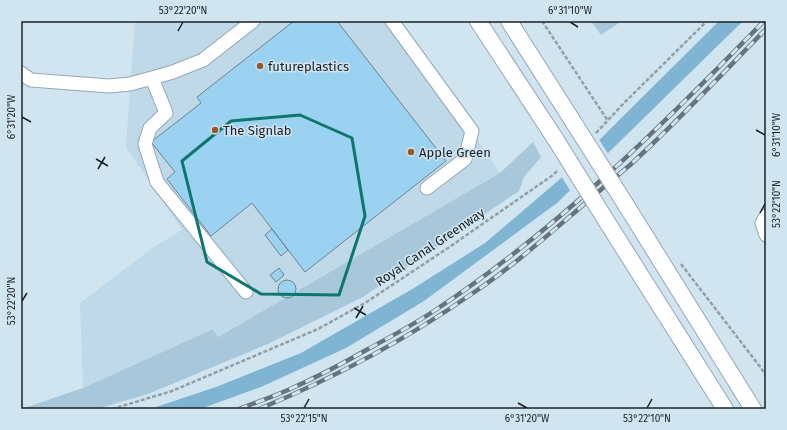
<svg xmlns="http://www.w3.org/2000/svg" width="787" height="430" viewBox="0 0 787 430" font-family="'Fira Sans',sans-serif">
<rect width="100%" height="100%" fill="#d1e5f1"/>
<path fill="#bfd9e9" d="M 135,21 L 396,21 L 500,173 L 217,337 L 213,329 L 83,388 L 80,303 L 151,249 L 182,230 L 126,147 Z"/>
<path fill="#a8c7da" d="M 591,21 L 622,21 L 601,35 Z
M 533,142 L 541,157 L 524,177 L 519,191 L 363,297 L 268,344 L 148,394 L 97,409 L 21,409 L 83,388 L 213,329 L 218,337 L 500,173 Z"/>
<path fill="#7fb4d2" d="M 719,21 L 743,21 L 557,203 L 424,301 L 346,348 L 261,387 L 200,409 L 150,409 L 216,387 L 301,353 L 414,288 L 485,243 L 559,180 Z"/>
<path fill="#d1e5f1" d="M 598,138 L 609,155 L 571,192 L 561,176 Z"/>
<path fill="#9cd2f1" stroke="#70818c" d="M 294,21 L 337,21 L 446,161 L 305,272 L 252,203 L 211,236 L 167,179 L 175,172 L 151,142 L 201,103 L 197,97 Z
M 272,229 L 288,250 L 281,256 L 265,235 Z
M 279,268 L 284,275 L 276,282 L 270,275 Z
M278 289a9 9 0 1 1 18 0a9 9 0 1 1-18 0Z"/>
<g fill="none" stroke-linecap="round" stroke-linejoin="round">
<defs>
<path id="minor" d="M 392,21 L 472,131 L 465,159 L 427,188
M 21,73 L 31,80 L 109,86 L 130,84 L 152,78 L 166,113 L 150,128 L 145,144 L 157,182 L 246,292
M 152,78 L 173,72 L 203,60 L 253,21
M 766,216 L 762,223 L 766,235"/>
<path id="major" d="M 478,21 L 556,140
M 509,21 L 572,120
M 626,205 L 753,409
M 607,222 L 725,409"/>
</defs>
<use href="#minor" stroke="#94a7b2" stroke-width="15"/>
<use href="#major" stroke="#94a7b2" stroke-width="18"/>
<path stroke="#909fa8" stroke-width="2.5" stroke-dasharray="4 2" stroke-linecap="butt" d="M 542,21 L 608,121
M 596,133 L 624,103 L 707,21
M 681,264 L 761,368 L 766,376
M 112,409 L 172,391 L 318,329 L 365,303 L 448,248 L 553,175 L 558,170"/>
<use href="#minor" stroke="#fff" stroke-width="13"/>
<use href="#major" stroke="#fff" stroke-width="16"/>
<defs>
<path id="rail" d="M 239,409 C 255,403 272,397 288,390 C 315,378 342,364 368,349 C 390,337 413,325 434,311 C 557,230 662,126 764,21
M 259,409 C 334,378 407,339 473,293 C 509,269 541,241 574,213 C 592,197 611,181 630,165 C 677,122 721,75 766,29"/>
</defs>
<use href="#rail" stroke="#68747c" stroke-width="4.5"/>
<use href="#rail" stroke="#d1e5f1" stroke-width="3" stroke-dasharray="9" stroke-linecap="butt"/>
<defs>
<path id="major-bridge" d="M 572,120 L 626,205
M 556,140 L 607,222"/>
</defs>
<use href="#major-bridge" stroke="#94a7b2" stroke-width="18" stroke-linecap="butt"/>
<use href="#major-bridge" stroke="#fff" stroke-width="16"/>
</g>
<path fill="none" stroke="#0f766e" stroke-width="3" stroke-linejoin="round" d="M 300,115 L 352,138 L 365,216 L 339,295 L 261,294 L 207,262 L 182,161 L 231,121 Z"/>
<path fill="none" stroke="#1a2125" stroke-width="1.5" d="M 570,22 L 578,27M 178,31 L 183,22M 22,117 L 31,122M 756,130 L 765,135M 96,159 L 108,166M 98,169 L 105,157M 760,213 L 765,204M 22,301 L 27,293M 354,308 L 366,315M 356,318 L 363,306M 518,403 L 527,408M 304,408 L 309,399M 647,408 L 652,399"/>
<g fill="#9a5726" stroke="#d1e5f1" stroke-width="1.5">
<circle cx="260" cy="66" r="4"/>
<circle cx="215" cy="130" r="4"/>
<circle cx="411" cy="152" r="4"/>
</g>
<g text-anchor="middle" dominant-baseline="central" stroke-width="3" stroke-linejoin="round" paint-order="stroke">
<g font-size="13" fill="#1a2125" stroke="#d1e5f1" text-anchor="start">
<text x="268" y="66">futureplastics</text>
<text x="223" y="130">The Signlab</text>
<text x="419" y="152">Apple Green</text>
</g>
<g font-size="13" fill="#1a2125" stroke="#d1e5f1">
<text transform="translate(430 247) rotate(-34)">Royal Canal Greenway</text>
</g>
</g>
<rect width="787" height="430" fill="none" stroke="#d1e5f1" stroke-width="44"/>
<rect x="22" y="22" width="743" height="386" fill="none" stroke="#1a2125" stroke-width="1.5"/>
<g font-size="10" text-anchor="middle" fill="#1a2125">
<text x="183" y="14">53°22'20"N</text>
<text x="570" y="14">6°31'10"W</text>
<text transform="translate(11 117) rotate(-90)" y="4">6°31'20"W</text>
<text transform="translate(776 135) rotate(-90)" y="4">6°31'10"W</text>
<text transform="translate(776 204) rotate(-90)" y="4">53°22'10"N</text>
<text transform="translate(11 301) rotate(-90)" y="4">53°22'20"N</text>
<text x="304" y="422">53°22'15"N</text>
<text x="527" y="422">6°31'20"W</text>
<text x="647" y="422">53°22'10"N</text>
</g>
</svg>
